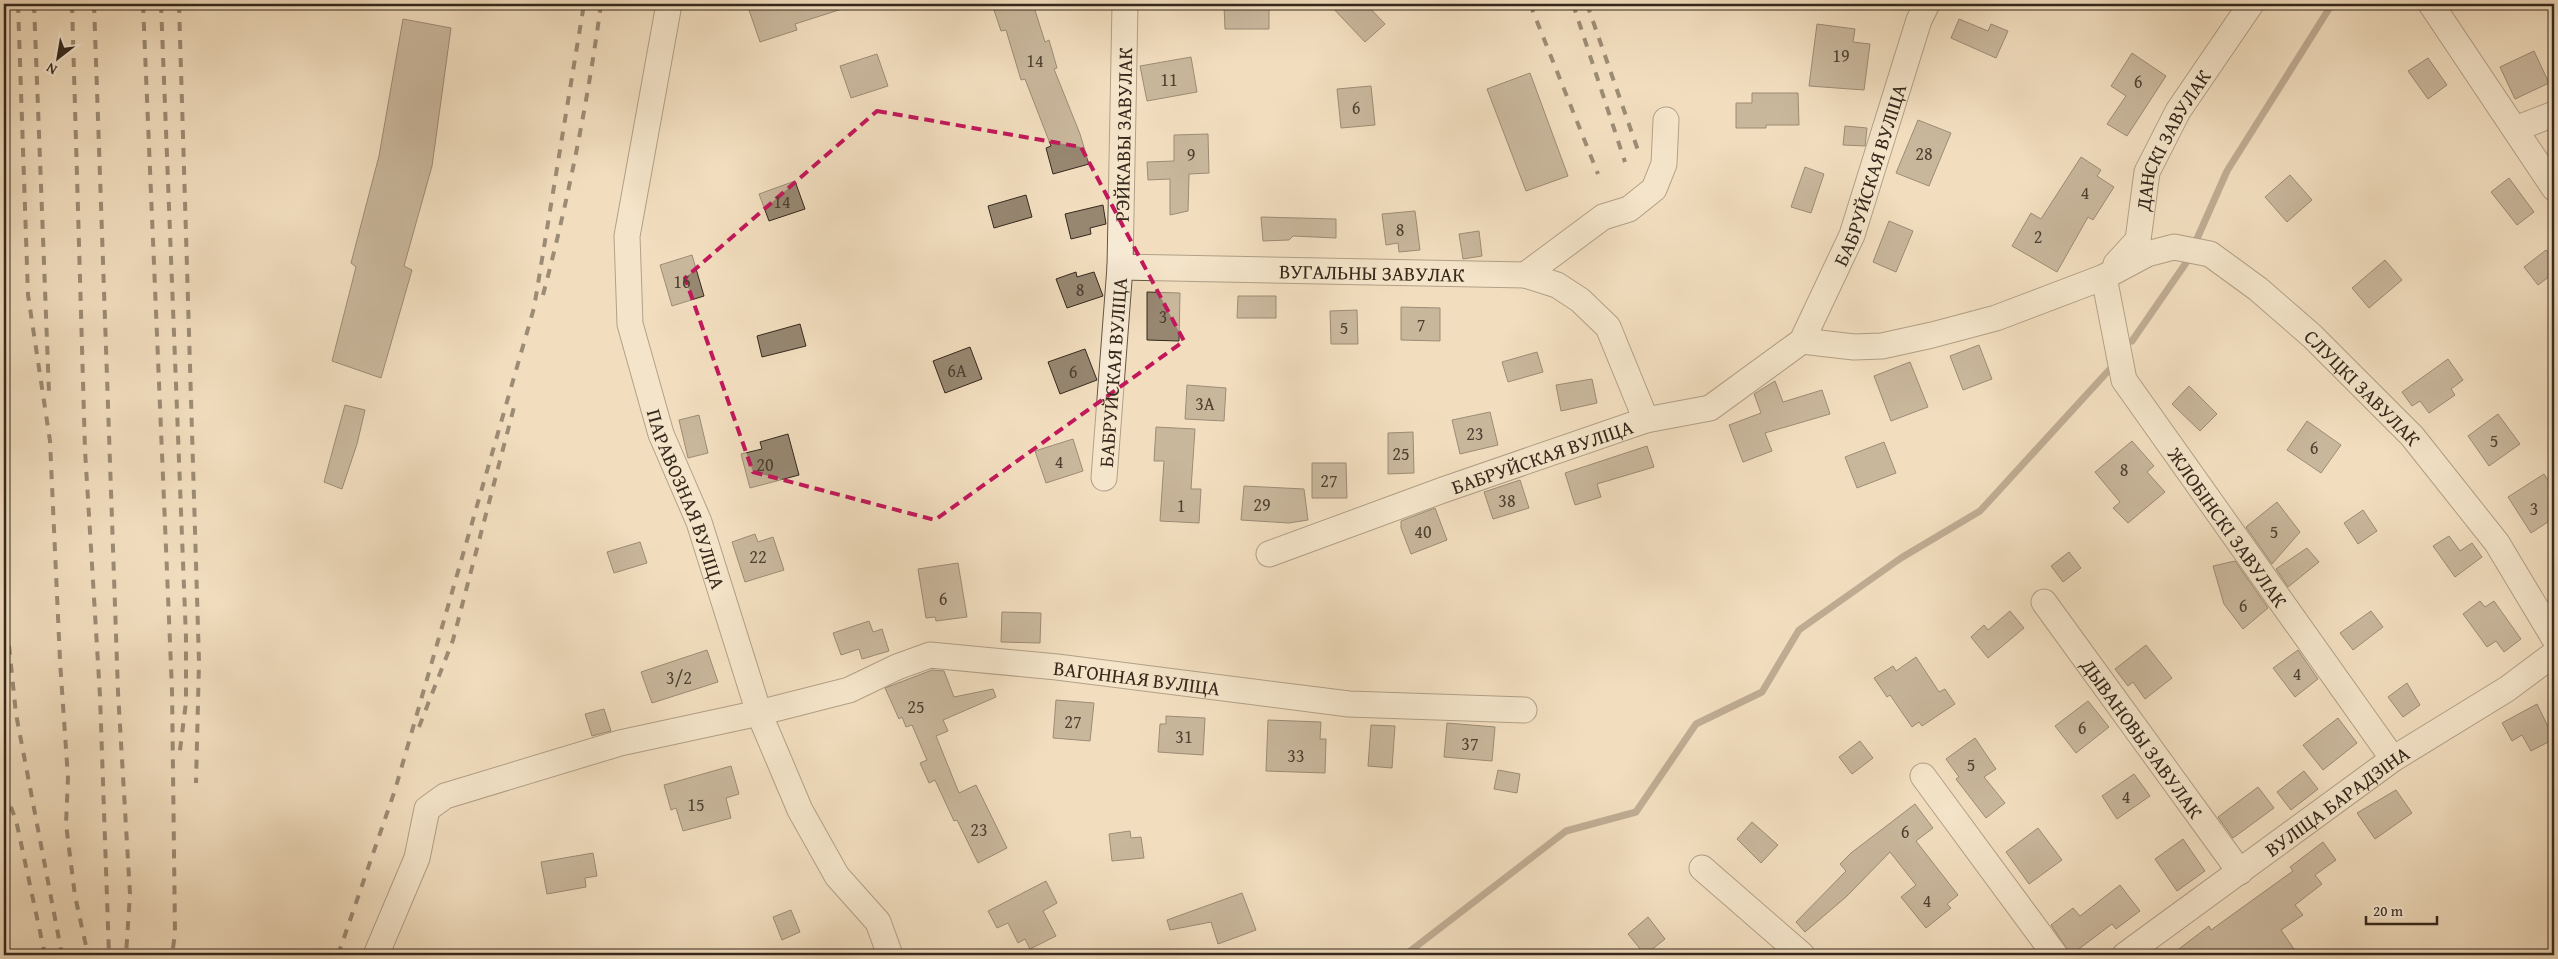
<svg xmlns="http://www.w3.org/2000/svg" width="2558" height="959" viewBox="0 0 2558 959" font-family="'Gentium Book Plus',serif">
<rect width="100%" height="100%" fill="#f2debf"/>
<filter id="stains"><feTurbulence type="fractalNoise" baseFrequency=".004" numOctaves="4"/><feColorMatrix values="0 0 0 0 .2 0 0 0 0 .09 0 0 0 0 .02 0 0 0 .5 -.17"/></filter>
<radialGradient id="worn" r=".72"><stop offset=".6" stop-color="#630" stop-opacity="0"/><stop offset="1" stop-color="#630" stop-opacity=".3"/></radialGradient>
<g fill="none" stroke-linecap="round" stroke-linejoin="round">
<path stroke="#80705d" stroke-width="7" d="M 2196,241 L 2227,171 L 2332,4
M 2132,341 L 2188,260
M 1405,955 L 1566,831 L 1636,812 L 1696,724 L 1762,692 L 1799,630 L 1901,558 L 1980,511 L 2110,369"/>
</g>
<path fill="#978771" stroke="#35281c" d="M 768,4 L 844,4 L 845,8 L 795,24 L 797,30 L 760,42 L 749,10 Z
M 992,4 L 1033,4 L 1045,42 L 1049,40 L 1057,68 L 1054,69 L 1080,134 L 1089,164 L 1053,174 L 1046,148 L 1051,146 L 1025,79 L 1021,80 L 1006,30 L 1001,31 Z
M 1242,4 L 1269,4 L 1269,29 L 1225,29 L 1224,6 L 1242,6 Z
M 1329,4 L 1366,4 L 1385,24 L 1365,42 Z
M 403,19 L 451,28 L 432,166 L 404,266 L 412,270 L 381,378 L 332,361 L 356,267 L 351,263 L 379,156 Z
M 1959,19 L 1988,31 L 1991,24 L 2008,31 L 1996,58 L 1951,38 Z
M 1817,24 L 1855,29 L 1853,42 L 1870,44 L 1864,90 L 1809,86 Z
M 2534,51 L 2549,83 L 2515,99 L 2500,67 Z
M 2132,53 L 2166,76 L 2127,136 L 2107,124 L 2126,96 L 2111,86 Z
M 877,54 L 888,86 L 851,98 L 840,66 Z
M 1191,57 L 1197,92 L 1147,101 L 1140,66 Z
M 2428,58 L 2447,85 L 2428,99 L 2408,71 Z
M 1530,73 L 1568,176 L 1526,191 L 1487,89 Z
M 1371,86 L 1375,125 L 1341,128 L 1337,89 Z
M 1752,93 L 1798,93 L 1799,125 L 1766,125 L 1766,128 L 1736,128 L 1736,103 L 1752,103 Z
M 1918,120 L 1951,133 L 1929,186 L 1896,173 Z
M 1845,126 L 1867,128 L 1865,146 L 1843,145 Z
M 1208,134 L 1209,173 L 1189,174 L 1188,211 L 1170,215 L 1170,179 L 1148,180 L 1147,162 L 1174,161 L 1174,135 Z
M 2081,157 L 2101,170 L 2097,176 L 2114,187 L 2093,220 L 2088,217 L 2057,272 L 2012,246 L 2031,213 L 2041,219 Z
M 1805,167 L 1824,174 L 1811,213 L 1791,207 Z
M 2290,175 L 2312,200 L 2287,222 L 2265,197 Z
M 2509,178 L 2534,212 L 2517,225 L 2491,192 Z
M 795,181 L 805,209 L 769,221 L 759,194 Z
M 1026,195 L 1032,217 L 994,228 L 988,206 Z
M 1103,205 L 1106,224 L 1090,228 L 1091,234 L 1071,239 L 1065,214 Z
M 1415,211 L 1420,250 L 1399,252 L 1398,243 L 1386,245 L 1382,214 Z
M 1261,217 L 1336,219 L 1336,238 L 1293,236 L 1289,240 L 1263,241 Z
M 1889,221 L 1913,231 L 1896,272 L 1873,262 Z
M 1479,231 L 1482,256 L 1463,259 L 1459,234 Z
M 2546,250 L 2554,260 L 2554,273 L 2538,285 L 2524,267 Z
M 692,255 L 704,296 L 672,306 L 660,265 Z
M 2385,260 L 2402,280 L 2369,308 L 2352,288 Z
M 1076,272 L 1077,277 L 1094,272 L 1103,296 L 1067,308 L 1056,279 Z
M 1147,292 L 1180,293 L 1179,341 L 1147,340 Z
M 1238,296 L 1276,296 L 1276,318 L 1237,318 Z
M 1401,307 L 1440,308 L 1440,341 L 1401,340 Z
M 1357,310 L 1358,344 L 1331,344 L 1330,311 Z
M 800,324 L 806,346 L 762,357 L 757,336 Z
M 1979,345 L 1992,379 L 1963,390 L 1950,356 Z
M 970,347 L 982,379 L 945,393 L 933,361 Z
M 1085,349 L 1097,380 L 1060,394 L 1048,362 Z
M 1537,352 L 1543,372 L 1508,382 L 1502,362 Z
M 2448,359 L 2463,380 L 2451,389 L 2455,395 L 2429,413 L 2420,401 L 2412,406 L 2402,392 Z
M 1910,362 L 1928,407 L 1891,421 L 1874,376 Z
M 1592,379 L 1597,403 L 1561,411 L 1556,385 Z
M 1775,381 L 1783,402 L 1822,390 L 1830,414 L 1765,433 L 1772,451 L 1743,462 L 1729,425 L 1761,413 L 1754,394 Z
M 1187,385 L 1226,388 L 1224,421 L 1185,419 Z
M 2189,386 L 2217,414 L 2200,431 L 2172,404 Z
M 345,405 L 365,410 L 357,444 L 342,489 L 324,482 Z
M 1490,412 L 1498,445 L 1460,454 L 1452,420 Z
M 2498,414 L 2520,444 L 2489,466 L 2468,436 Z
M 699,415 L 708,453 L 688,458 L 679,420 Z
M 2307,421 L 2341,445 L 2321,473 L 2287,450 Z
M 1156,427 L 1195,429 L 1191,489 L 1201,489 L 1199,523 L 1160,521 L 1164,461 L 1154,461 Z
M 1413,432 L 1414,473 L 1388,474 L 1388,433 Z
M 788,434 L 799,475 L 750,488 L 741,454 L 762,449 L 760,442 Z
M 1073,439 L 1083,471 L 1046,483 L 1035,451 Z
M 2132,441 L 2154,466 L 2147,472 L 2165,492 L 2128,523 L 2113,508 L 2120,502 L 2095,472 Z
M 1884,442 L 1896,473 L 1857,488 L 1845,457 Z
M 1647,446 L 1654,467 L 1597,484 L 1601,497 L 1575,505 L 1565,473 Z
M 1312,463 L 1346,463 L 1347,498 L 1312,498 Z
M 2544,474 L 2554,490 L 2554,518 L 2531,533 L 2508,497 Z
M 1520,480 L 1529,508 L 1493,519 L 1484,492 Z
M 1244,486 L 1304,489 L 1308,520 L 1289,523 L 1241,520 Z
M 2277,502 L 2300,532 L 2272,564 L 2246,527 Z
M 1435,508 L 1447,540 L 1411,554 L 1401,528 L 1401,521 Z
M 2363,510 L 2377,531 L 2358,544 L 2344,523 Z
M 755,534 L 758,542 L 773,537 L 784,570 L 745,582 L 732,542 Z
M 2449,536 L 2460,551 L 2472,543 L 2482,557 L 2455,577 L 2433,546 Z
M 640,542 L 647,563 L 614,573 L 607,552 Z
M 2307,548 L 2319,562 L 2288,587 L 2276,569 Z
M 2069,552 L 2081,568 L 2063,582 L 2051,566 Z
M 2235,561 L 2268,608 L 2243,629 L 2224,604 L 2213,566 Z
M 958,563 L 967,617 L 936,621 L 935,617 L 926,618 L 918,569 Z
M 2480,601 L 2485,607 L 2494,601 L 2521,639 L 2504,652 L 2496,641 L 2487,647 L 2463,614 Z
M 2010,611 L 2024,628 L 1988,658 L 1971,637 L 1984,625 L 1988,630 Z
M 2371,611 L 2383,627 L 2353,650 L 2340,633 Z
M 1002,612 L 1041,613 L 1040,643 L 1001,642 Z
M 869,621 L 873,632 L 882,629 L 889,651 L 862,659 L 859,649 L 841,655 L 833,633 Z
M 2146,645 L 2172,678 L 2145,699 L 2133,682 L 2128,686 L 2115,669 Z
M 707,650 L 718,682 L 652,703 L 641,672 Z
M 2298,650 L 2318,679 L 2295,697 L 2273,668 Z
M 1916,657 L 1939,692 L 1945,689 L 1955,704 L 1922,726 L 1919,722 L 1912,727 L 1890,695 L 1887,697 L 1874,678 L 1893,666 L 1896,671 Z
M 932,670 L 944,671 L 954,697 L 993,689 L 996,697 L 943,720 L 948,731 L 936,736 L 959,793 L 976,785 L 1007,848 L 978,863 L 957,820 L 954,821 L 935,780 L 929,783 L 920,763 L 927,760 L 912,725 L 906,727 L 902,717 L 899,719 L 885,688 Z
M 2407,683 L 2420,705 L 2403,717 L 2388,697 Z
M 1056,700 L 1094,703 L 1090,741 L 1053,738 Z
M 2088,701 L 2109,727 L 2076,753 L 2055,726 Z
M 2537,704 L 2554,739 L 2531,751 L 2522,735 L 2512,741 L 2502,723 Z
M 604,709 L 611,731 L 592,736 L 585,714 Z
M 1166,716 L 1205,718 L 1203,755 L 1158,752 L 1160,724 L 1166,724 Z
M 2338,718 L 2357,743 L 2323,770 L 2303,745 Z
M 1268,720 L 1321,722 L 1320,739 L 1326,739 L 1325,773 L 1266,771 Z
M 1447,723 L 1495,727 L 1492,761 L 1444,757 Z
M 1371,725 L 1395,726 L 1392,768 L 1368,766 Z
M 1975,738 L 1996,769 L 1984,777 L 2005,803 L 1986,818 L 1956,779 L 1959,777 L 1946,759 Z
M 1860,741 L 1873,758 L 1852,774 L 1839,757 Z
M 731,766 L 739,794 L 726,798 L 731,818 L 683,831 L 676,808 L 671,810 L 664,785 Z
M 1498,770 L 1520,774 L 1517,793 L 1494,789 Z
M 2304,771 L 2318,789 L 2291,810 L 2277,792 Z
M 2134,774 L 2150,796 L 2117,819 L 2102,796 Z
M 2258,787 L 2274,808 L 2233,838 L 2218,817 Z
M 2396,790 L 2412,813 L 2375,839 L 2357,813 Z
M 1915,804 L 1933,828 L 1916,841 L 1958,895 L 1947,904 L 1951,908 L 1926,928 L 1901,897 L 1916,885 L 1890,852 L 1846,897 L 1805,932 L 1796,922 L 1846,871 L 1840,864 L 1851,853 Z
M 1752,822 L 1778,845 L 1761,863 L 1737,839 Z
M 2038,828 L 2062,860 L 2029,884 L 2006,852 Z
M 1130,831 L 1131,838 L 1141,837 L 1144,858 L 1112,861 L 1109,834 Z
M 2183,839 L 2205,871 L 2177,891 L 2155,859 Z
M 2323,842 L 2336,860 L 2315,875 L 2322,884 L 2295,905 L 2303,915 L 2281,930 L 2298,955 L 2171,955 L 2209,926 L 2211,930 L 2293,871 L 2290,867 Z
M 593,853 L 597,876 L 585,878 L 586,887 L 547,894 L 541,862 Z
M 1046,881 L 1057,903 L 1043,911 L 1056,936 L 1030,949 L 1025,939 L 1018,943 L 1008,923 L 997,928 L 988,911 Z
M 2120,885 L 2140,911 L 2116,929 L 2112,924 L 2071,955 L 2051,925 L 2073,908 L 2080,916 Z
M 1242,893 L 1256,930 L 1218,944 L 1211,922 L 1170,930 L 1167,920 Z
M 791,910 L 800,932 L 782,940 L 773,917 Z
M 1648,917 L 1665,939 L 1645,955 L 1628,934 Z"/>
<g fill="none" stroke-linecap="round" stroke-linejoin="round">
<defs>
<g id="minor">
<path id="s1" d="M 669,4 L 627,236 L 630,324 L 661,434 L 699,522 L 759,713 L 800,810 L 837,876 L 878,922 L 890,955"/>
<path d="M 2431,4 L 2554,188"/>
<path d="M 2515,129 L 2554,114"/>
<path id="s2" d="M 2116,264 L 2138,240 L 2147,172 L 2178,111 L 2251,4"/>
<path id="s3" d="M 1120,267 L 1525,275 L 1557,285 L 1580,300 L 1608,327 L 1646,420"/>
<path d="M 1525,275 L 1603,217 L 1629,209 L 1654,189 L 1664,164 L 1666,120"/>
<path id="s4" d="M 2104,277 L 2124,380 L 2393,759"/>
<path id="s5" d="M 1802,341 L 1854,347 L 1882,346 L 1932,335 L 1996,318 L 2104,277 L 2147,254 L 2174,247 L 2210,254 L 2258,289 L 2312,336 L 2412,436 L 2497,543 L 2554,638"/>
<path id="s6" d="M 1104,478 L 1120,267 L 1125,4"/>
<path id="s7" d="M 1269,554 L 1443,490 L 1646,420 L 1710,408 L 1802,341 L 1852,235 L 1919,20 L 1927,4"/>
<path id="s8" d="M 2044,602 L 2240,872"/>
<path d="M 1923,776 L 2055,955"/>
<path d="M 1702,868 L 1802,955"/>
<path id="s9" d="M 376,955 L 417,858 L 427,809 L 445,796 L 620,743 L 759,713 L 849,690 L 897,667 L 930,655 L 1057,667 L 1349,704 L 1524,710"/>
<path id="s10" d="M 2125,955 L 2393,759 L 2507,689 L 2554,654"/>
</g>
</defs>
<use href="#minor" stroke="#645645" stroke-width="27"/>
<use href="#minor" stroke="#f7ead5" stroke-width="25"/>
<path stroke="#35281c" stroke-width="4" stroke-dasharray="9 9" stroke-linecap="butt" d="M 18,4 L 28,295 L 50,441 L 60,661 L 68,778 L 66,824 L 75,896 L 88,955
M 34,4 L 49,393
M 72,4 L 85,450 L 100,696 L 109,955
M 94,4 L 118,692 L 130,894 L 126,955
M 143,4 L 172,690 L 175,934 L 172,955
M 161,4 L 186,638 L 186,702 L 179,758
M 179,4 L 199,662 L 196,783
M 1530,4 L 1598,174
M 1573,4 L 1625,162
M 1587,4 L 1640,156
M 543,295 C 568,201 588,101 601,4
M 4,538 L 8,636 L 16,714 L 62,955
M 419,727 L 453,640 L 514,407
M 4,790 L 16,820 L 45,955
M 338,955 L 395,790 L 534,308 L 584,4"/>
</g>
<path d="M0 0H2558V959H0ZM 877,111 L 1081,147 L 1184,341 L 935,520 L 753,472 L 685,278 Z" fill="#f2debf" fill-opacity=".55" fill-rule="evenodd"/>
<path fill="none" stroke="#c2185b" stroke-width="4" stroke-dasharray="10 6" stroke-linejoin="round" d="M 877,111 L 1081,147 L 1184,341 L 935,520 L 753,472 L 685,278 Z"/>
<g text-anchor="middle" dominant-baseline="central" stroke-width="4" stroke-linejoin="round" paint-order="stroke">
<g font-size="18" fill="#4e4031">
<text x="1841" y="55">19</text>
<text x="1035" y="60">14</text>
<text x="1169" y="79">11</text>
<text x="2138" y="81">6</text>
<text x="1356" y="107">6</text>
<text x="1924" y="153">28</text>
<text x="1191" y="154">9</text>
<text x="2085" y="192">4</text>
<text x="782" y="201">14</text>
<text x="1400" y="229">8</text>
<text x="2038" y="236">2</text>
<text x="682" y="281">16</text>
<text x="1080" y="289">8</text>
<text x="1163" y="316">3</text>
<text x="1421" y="324">7</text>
<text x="1344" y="327">5</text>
<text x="957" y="370">6А</text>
<text x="1073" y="371">6</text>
<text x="1205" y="403">3А</text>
<text x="1475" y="433">23</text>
<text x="2494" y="440">5</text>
<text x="2314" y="447">6</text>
<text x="1401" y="453">25</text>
<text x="1059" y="461">4</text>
<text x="765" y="464">20</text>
<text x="2124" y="469">8</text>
<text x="1329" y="480">27</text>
<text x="1507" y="500">38</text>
<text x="1262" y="504">29</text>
<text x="1181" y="505">1</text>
<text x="2534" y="508">3</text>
<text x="1423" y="531">40</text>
<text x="2274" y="531">5</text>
<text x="758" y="556">22</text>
<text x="943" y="598">6</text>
<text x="2243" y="605">6</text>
<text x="2297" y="673">4</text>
<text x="679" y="677">3/2</text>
<text x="916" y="706">25</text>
<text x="1073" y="721">27</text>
<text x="2082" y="727">6</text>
<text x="1184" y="736">31</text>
<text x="1470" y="743">37</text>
<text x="1296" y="755">33</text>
<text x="1971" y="764">5</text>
<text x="2126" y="796">4</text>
<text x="696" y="804">15</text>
<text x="979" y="829">23</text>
<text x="1905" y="831">6</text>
<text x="1927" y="900">4</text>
</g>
<g font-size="20" fill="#35281c" stroke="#f7ead5">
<text stroke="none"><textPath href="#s6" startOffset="344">РЭЙКАВЫ ЗАВУЛАК</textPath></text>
<text stroke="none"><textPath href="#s2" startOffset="140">ДАНСКІ ЗАВУЛАК</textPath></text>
<text stroke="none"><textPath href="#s7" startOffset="759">БАБРУЙСКАЯ ВУЛІЦА</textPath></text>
<text stroke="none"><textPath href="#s3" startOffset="252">ВУГАЛЬНЫ ЗАВУЛАК</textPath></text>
<text stroke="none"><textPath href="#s6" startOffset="106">БАБРУЙСКАЯ ВУЛІЦА</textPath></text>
<text stroke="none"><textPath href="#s5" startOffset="630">СЛУЦКІ ЗАВУЛАК</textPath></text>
<text stroke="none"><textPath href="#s7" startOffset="290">БАБРУЙСКАЯ ВУЛІЦА</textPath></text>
<text stroke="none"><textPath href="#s1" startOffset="508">ПАРАВОЗНАЯ ВУЛІЦА</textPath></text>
<text stroke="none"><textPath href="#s4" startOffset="285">ЖЛОБІНСКІ ЗАВУЛАК</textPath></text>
<text stroke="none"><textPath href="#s9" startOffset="892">ВАГОННАЯ ВУЛІЦА</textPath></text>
<text stroke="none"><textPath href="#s8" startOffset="168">ДЫВАНОВЫ ЗАВУЛАК</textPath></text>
<text stroke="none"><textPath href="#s10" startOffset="262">ВУЛІЦА БАРАДЗІНА</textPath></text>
</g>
</g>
<rect width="2558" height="959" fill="none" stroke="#f2debf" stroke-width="20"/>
<rect x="5" y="5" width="2548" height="949" fill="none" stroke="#35281c" stroke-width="2.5"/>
<rect x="10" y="10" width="2538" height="939" fill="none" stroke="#35281c"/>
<g transform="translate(58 58) rotate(211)" stroke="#f7ead5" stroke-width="4" paint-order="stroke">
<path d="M0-4L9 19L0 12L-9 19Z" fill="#35281c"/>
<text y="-8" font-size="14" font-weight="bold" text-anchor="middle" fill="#35281c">N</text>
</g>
<path d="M2366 916v8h71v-8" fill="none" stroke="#35281c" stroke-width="2.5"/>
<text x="2373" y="916" font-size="15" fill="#35281c" stroke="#f7ead5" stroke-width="4" paint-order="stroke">20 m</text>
<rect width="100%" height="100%" filter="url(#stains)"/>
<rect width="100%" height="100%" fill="url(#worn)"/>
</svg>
